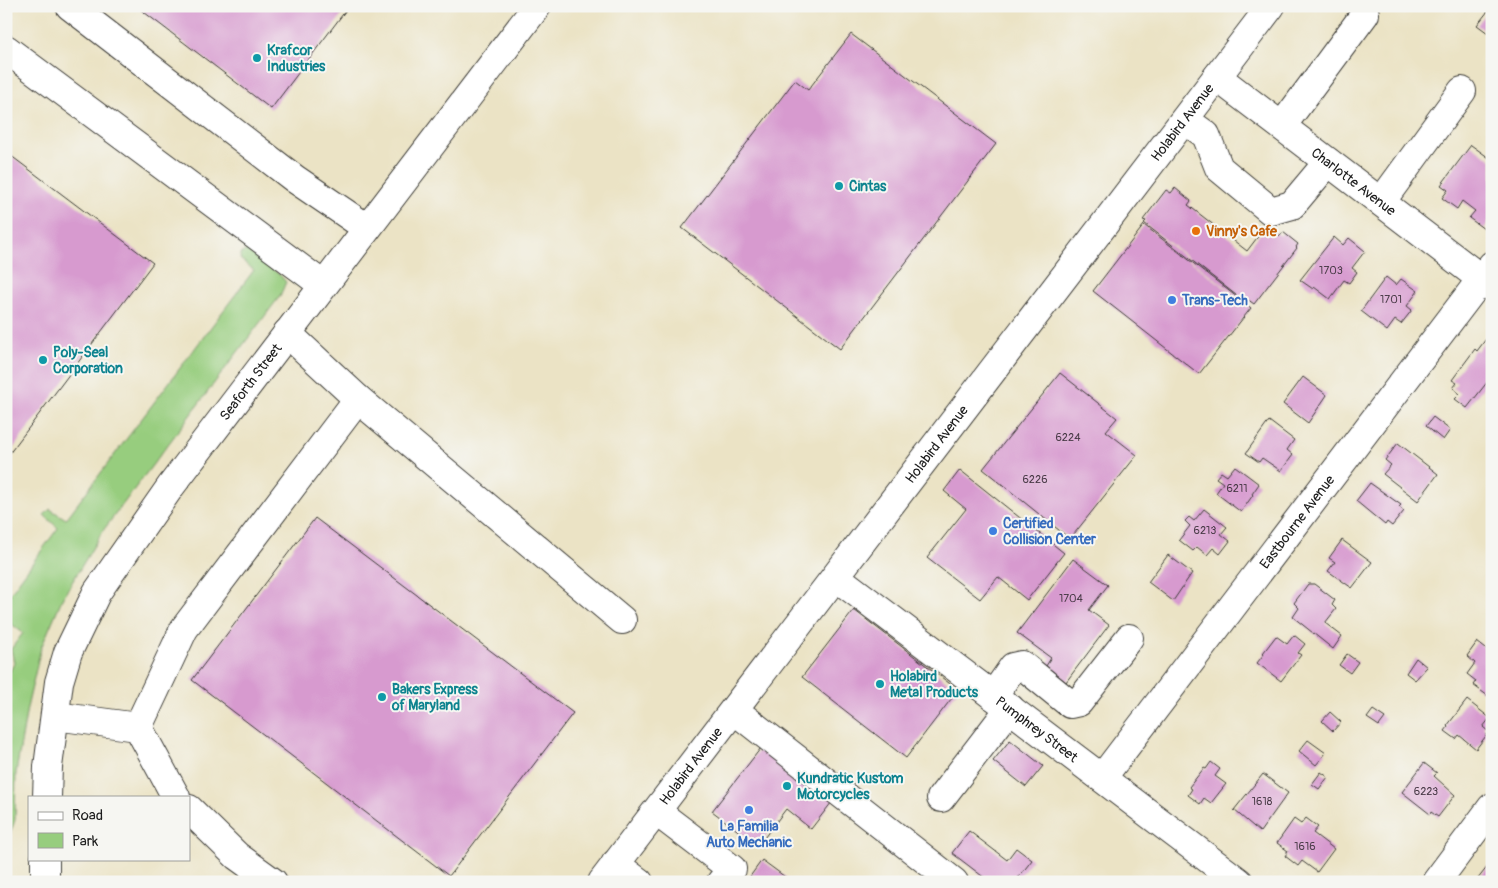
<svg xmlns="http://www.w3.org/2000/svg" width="1498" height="888" viewBox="0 0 1498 888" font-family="Pangolin,sans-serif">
<rect width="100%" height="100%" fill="#f6f6f2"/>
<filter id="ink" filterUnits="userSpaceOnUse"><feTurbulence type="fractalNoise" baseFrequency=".02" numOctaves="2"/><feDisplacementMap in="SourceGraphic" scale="10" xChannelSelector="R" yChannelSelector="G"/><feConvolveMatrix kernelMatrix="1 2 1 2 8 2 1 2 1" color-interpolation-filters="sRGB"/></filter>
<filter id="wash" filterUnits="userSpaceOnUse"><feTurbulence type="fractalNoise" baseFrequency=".0096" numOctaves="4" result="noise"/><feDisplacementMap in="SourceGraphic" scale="20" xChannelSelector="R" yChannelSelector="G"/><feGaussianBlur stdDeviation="1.12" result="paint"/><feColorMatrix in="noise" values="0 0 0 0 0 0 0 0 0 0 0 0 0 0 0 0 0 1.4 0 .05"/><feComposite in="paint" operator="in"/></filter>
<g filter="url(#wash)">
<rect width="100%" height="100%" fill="#ebe3c5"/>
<path fill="#97cd7e" stroke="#5a744d" d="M 246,250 L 280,275 L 286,282 L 280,296 L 102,532 L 62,599 L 41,648 L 27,708 L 16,773 L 15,820 L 6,845 L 6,680 L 14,663 L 11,649 L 23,633 L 6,620 L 6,599 L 58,528 L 44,515 L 50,509 L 66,519 L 254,270 L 240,259 L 241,254 Z"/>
<g id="blocks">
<path fill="#d79acf" d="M 136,6 L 349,6 L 271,109 Z
M 1492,6 L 1492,36 L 1477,25 Z
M 851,34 L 996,144 L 840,349 L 682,228 L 795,80 L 808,90 Z
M 1471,145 L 1492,160 L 1492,223 L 1490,221 L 1484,229 L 1469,218 L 1475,211 L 1462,201 L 1457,209 L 1442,198 L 1448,190 L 1441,185 Z
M 6,152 L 153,263 L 6,458 Z
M 1175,188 L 1191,201 L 1188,205 L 1247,251 L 1266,226 L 1280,236 L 1283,232 L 1298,244 L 1296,247 L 1297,248 L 1254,304 L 1243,296 L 1241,299 L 1144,223 L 1146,221 L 1143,220 L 1166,190 L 1171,193 Z
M 1144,225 L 1251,308 L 1199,374 L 1093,291 Z
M 1334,237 L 1343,245 L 1349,238 L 1365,251 L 1352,268 L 1357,272 L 1349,283 L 1344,280 L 1330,299 L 1314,287 L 1313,289 L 1300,280 Z
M 1386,277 L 1396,285 L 1401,279 L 1418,291 L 1407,306 L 1412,310 L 1401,324 L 1395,320 L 1387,331 L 1361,311 Z
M 1486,339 L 1492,343 L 1492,376 L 1467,408 L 1455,399 L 1460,394 L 1453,388 L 1457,383 L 1452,380 L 1475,349 L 1477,351 Z
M 1060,373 L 1117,418 L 1106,431 L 1137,455 L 1070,539 L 983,469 Z
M 1303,377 L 1327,395 L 1308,423 L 1283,404 Z
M 1433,417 L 1450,430 L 1443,440 L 1426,426 Z
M 1269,421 L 1294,440 L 1287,450 L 1293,455 L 1281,471 L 1262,458 L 1259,462 L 1246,453 Z
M 1398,443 L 1438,474 L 1418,501 L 1383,474 L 1391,465 L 1385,460 Z
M 1235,466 L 1259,484 L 1252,494 L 1253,495 L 1241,512 L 1216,493 L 1223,483 L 1216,478 L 1221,472 L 1227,476 Z
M 960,470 L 1064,553 L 1027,600 L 998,577 L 980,599 L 927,558 L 966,509 L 944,491 Z
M 1370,483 L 1401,505 L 1399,507 L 1404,511 L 1392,526 L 1387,522 L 1385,525 L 1356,501 Z
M 1204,509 L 1227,527 L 1221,534 L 1230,541 L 1220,554 L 1213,548 L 1207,555 L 1197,547 L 1193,551 L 1179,540 L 1190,526 L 1185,521 L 1189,517 L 1194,521 Z
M 315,518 L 573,713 L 449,876 L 192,680 Z
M 1342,540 L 1372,562 L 1352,588 L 1328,571 L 1335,562 L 1329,558 Z
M 1168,555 L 1192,573 L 1173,601 L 1148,582 Z
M 1073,559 L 1108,585 L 1089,610 L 1109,625 L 1066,682 L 1046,666 L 1051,658 L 1017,633 Z
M 1308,584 L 1314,584 L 1335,600 L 1332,605 L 1336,609 L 1325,623 L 1342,636 L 1333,649 L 1293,617 L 1299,608 L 1294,603 Z
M 854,610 L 958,690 L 906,758 L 802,677 Z
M 1294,635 L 1305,644 L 1298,653 L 1301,655 L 1281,681 L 1257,663 L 1264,654 L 1263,653 L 1276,636 L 1287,644 Z
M 1477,642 L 1486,649 L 1487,648 L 1492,651 L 1492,692 L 1488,696 L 1473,685 L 1476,681 L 1467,674 L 1475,663 L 1467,656 Z
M 1347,654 L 1358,662 L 1350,673 L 1339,665 Z
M 1416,658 L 1427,667 L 1415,680 L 1406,673 Z
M 1467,700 L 1490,718 L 1483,727 L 1489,732 L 1476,749 L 1459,735 L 1456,739 L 1445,731 L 1448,727 L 1447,726 Z
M 1373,710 L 1385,718 L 1379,726 L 1367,718 Z
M 1330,712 L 1341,722 L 1333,731 L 1322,721 Z
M 1010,740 L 1043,766 L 1026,787 L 993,761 Z
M 1308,740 L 1326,753 L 1316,765 L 1299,751 Z
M 764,744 L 835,798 L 811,829 L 786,809 L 758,846 L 712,811 Z
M 1211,762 L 1220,769 L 1215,776 L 1226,784 L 1211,803 L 1204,798 L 1200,804 L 1188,795 L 1192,789 L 1189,787 L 1204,768 L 1206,769 Z
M 1424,763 L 1437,773 L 1434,776 L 1455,795 L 1438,817 L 1431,812 L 1430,814 L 1402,792 Z
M 1321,772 L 1328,777 L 1319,789 L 1312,784 Z
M 1263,774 L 1288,793 L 1260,832 L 1234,810 Z
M 1306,818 L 1318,827 L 1313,833 L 1334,849 L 1317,872 L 1302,861 L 1298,866 L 1285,856 L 1288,851 L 1277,843 L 1294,819 L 1301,824 Z
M 969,831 L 1007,860 L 1016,848 L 1032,860 L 1015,882 L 990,882 L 952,853 Z
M 762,860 L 792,882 L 746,882 Z
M 1492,861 L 1492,882 L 1479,882 L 1477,880 Z"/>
</g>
</g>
<g filter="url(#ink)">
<use href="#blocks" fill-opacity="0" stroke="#3b3a35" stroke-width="1"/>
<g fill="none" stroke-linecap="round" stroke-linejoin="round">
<defs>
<g id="minor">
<path d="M 70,6 L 295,179 L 367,228"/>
<path d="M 6,49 L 323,285"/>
<path id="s1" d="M 1217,77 L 1492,287"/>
<path d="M 1185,120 L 1206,135 L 1219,168 L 1271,211 L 1292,205 L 1328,162"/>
<path d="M 1282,126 L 1365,14 L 1363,6"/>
<path d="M 1381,202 L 1462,91"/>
<path d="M 287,333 L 358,399 L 622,620"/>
<path id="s2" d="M 836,577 L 1239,882"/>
<path d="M 993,696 L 1013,667 L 1022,665 L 1070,704 L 1079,702 L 1129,638"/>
<path d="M 734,710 L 954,882"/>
<path d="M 55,716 L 138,727 L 176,797"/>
<path d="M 138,727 L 184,629 L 358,399"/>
<path id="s3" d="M 1102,778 L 1492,265"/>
<path id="s4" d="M 47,797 L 48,767 L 59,682 L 68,652 L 97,592 L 171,486 L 537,6"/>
<path d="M 941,798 L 1010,708"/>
<path d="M 189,809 L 237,856 L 273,882"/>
<path d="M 657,812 L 732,869 L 721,882"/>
<path d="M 615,864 L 639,882"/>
<path d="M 45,882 L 45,859"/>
<path d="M 1436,882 L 1492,807"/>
</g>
<g id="major">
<path id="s5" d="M 602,882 L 1271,6"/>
</g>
</defs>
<use href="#minor" stroke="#3b3a35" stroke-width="30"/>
<use href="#major" stroke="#3b3a35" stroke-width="30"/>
<use href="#minor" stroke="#fff" stroke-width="28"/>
<use href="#major" stroke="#fff" stroke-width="28"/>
</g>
</g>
<g fill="#0f9aa8" stroke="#f6f6f2" stroke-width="2">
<circle cx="257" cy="58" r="5"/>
<circle cx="839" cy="186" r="5"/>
<circle cx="43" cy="360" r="5"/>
<circle cx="880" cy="684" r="5"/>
<circle cx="382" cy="697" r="5"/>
<circle cx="787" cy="786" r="5"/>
</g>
<circle fill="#e8710a" stroke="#f6f6f2" stroke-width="2" cx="1196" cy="231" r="5"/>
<g fill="#3f7fe0" stroke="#f6f6f2" stroke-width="2">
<circle cx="1172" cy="300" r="5"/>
<circle cx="993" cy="531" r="5"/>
<circle cx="749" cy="810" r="5"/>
</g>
<g text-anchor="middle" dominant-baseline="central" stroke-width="4" stroke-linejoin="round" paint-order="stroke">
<g font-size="11" fill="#4b3c49">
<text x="1331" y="270">1703</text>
<text x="1391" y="299">1701</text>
<text x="1068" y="437">6224</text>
<text x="1035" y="479">6226</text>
<text x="1237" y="488">6211</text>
<text x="1205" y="530">6213</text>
<text x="1071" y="598">1704</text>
<text x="1426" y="791">6223</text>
<text x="1262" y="801">1618</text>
<text x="1305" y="846">1616</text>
</g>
<g font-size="14" font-weight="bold" fill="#0d838f" stroke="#f6f6f2" text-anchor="start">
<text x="267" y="50">Krafcor<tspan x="267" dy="16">Industries</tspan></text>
<text x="849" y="186">Cintas</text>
<text x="53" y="352">Poly-Seal<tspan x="53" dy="16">Corporation</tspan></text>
<text x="890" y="676">Holabird<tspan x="890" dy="16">Metal Products</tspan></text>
<text x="392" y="689">Bakers Express<tspan x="392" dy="16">of Maryland</tspan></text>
<text x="797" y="778">Kundratic Kustom<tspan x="797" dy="16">Motorcycles</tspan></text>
</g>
<g font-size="14" fill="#1c1c1c" stroke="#f6f6f2">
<text stroke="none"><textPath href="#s5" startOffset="956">Holabird Avenue</textPath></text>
<text stroke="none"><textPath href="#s1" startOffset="172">Charlotte Avenue</textPath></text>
<text stroke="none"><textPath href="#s4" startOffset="474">Seaforth Street</textPath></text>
<text stroke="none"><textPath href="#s5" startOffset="551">Holabird Avenue</textPath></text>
<text stroke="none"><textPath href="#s3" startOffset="322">Eastbourne Avenue</textPath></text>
<text stroke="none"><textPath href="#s2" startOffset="252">Pumphrey Street</textPath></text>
<text stroke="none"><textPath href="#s5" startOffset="146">Holabird Avenue</textPath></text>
</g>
<g font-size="14" font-weight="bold" fill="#c56008" stroke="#f6f6f2" text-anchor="start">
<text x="1206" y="231">Vinny's Cafe</text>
</g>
<g font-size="14" font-weight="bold" fill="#366cbe" stroke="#f6f6f2" text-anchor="start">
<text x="1182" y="300">Trans-Tech</text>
<text x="1003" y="523">Certified<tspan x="1003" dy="16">Collision Center</tspan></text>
<text x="749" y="826" text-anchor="middle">La Familia<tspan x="749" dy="16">Auto Mechanic</tspan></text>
</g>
</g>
<rect width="1498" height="888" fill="none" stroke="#f6f6f2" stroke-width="25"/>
<rect x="28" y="796" width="162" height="65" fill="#f6f6f2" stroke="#9f9f9c"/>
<rect x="38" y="812" width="25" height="8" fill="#ffffff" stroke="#9f9f9c"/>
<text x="72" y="820" font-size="15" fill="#1c1c1c">Road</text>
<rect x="38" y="833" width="25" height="15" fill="#97cd7e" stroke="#9f9f9c"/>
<text x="72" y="846" font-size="15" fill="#1c1c1c">Park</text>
</svg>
